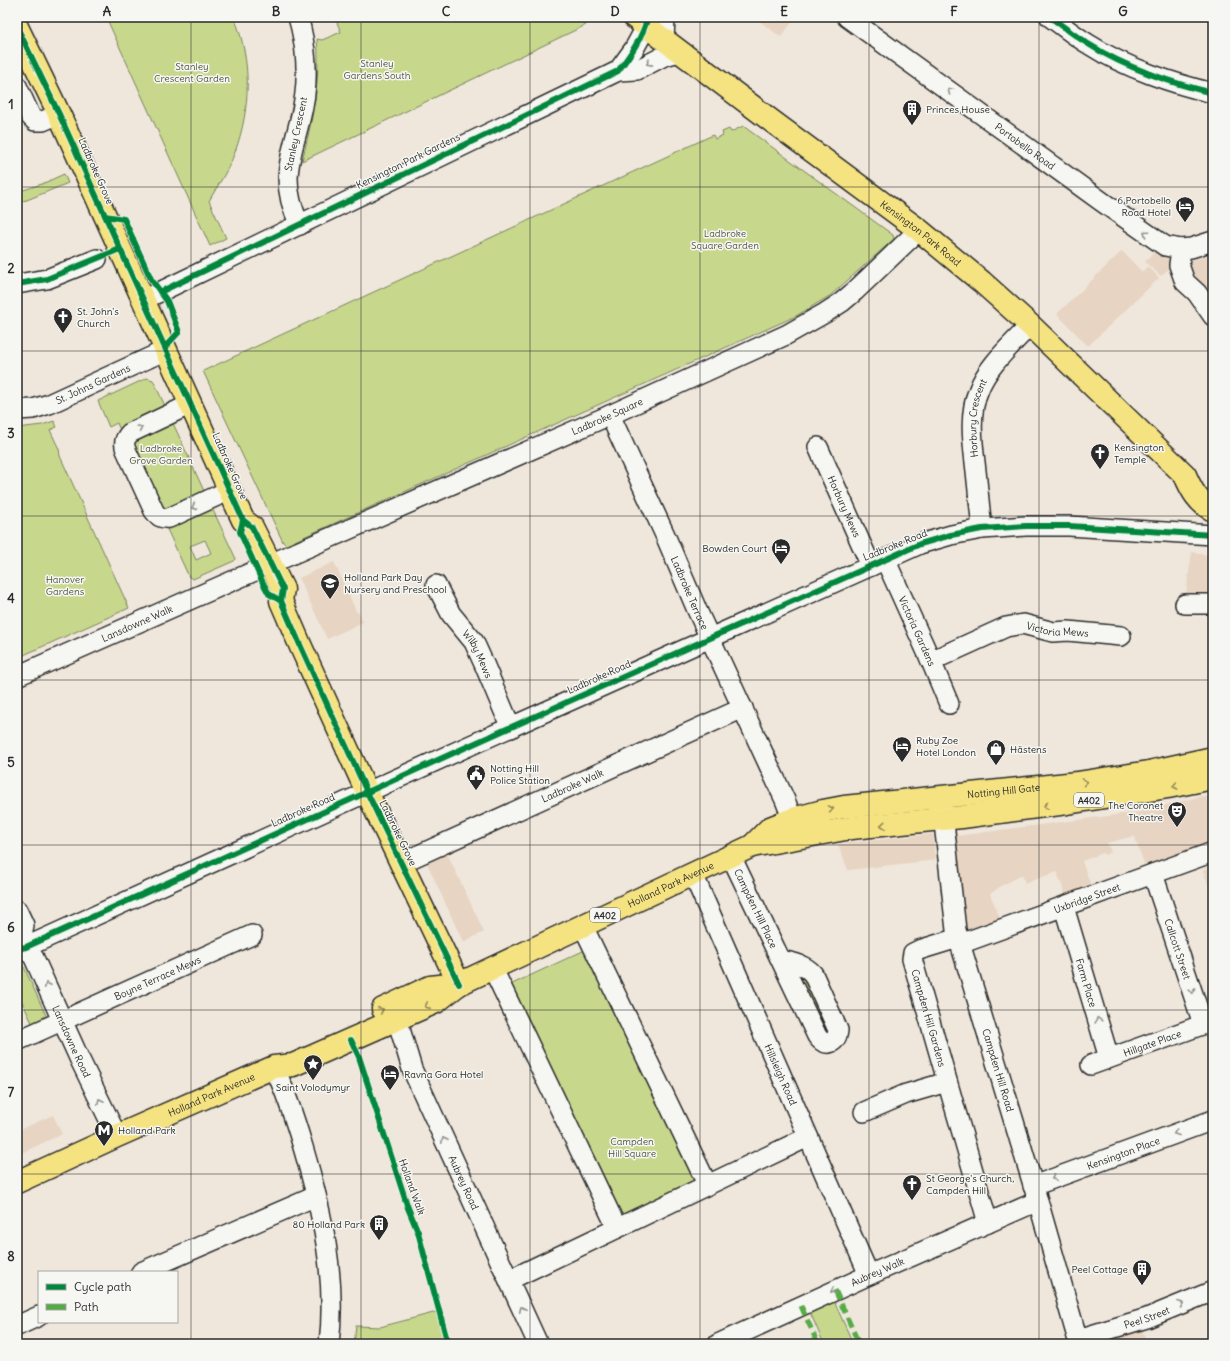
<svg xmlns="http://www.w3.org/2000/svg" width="1230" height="1361" viewBox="0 0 1230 1361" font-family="Delius,sans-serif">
<rect width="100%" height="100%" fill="#efe7dc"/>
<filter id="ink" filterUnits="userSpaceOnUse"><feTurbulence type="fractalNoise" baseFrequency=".025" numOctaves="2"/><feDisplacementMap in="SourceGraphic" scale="8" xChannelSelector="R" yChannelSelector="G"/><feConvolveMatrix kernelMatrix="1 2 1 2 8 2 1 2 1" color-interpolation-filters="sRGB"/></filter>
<g filter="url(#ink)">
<path fill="#e7d4c2" d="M 756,17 L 796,17 L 781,37 L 755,18 Z
M 1156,250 L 1174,263 L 1181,263 L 1213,254 L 1213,284 L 1201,292 L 1172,266 L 1161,276 L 1145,262 Z
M 1122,251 L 1142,272 L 1148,266 L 1159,278 L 1088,346 L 1057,314 Z
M 1192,552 L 1213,556 L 1213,597 L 1186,594 Z
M 334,562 L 357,613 L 359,612 L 363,622 L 327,639 L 299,578 Z
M 1202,796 L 1209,797 L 1213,799 L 1213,843 L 1145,866 L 1134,836 L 1107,843 L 1111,852 L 1104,855 L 1103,853 L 1082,861 L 1091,886 L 1066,897 L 1057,872 L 1025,883 L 1022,875 L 1020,876 L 1001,886 L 990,894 L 1001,921 L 969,932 L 963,915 L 956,836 L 1138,812 Z
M 933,834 L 935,860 L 848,870 L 838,844 Z
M 446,851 L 484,932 L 463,942 L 426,861 Z
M 1213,866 L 1213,897 L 1203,870 Z
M 53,1115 L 62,1134 L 17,1155 L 17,1131 Z
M 1141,1328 L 1148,1344 L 1097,1344 L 1110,1340 Z"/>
<path fill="#c7d88d" stroke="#79825c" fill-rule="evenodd" d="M 106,17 L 234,17 C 252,60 251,108 235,152 C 229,169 218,185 209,201 L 226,238 L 210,246 Z
M 337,17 L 586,17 L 586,25 L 302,161 C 312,121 321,81 317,39 L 322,40 L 341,32 L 335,18 Z
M 743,126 L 893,235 L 894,239 L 831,295 L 796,316 L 286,545 L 283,542 L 203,371 L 713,135 L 715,139 L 723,135 L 722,132 L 729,129 L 731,132 Z
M 64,174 L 68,183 L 27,200 L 17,202 L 17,192 L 42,184 Z
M 147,378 L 153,380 L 166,408 L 123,429 L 119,428 L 117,423 L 109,427 L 98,401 Z
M 54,421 L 57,427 L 50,430 L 59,449 L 60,456 L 129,608 L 17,658 L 17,428 L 42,425 Z
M 172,421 L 204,491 L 164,511 L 130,441 Z
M 212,508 L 236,559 L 234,561 L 193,579 L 189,577 L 166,527 ZM 205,540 L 211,553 L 196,560 L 190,546 Z
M 585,950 L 695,1182 L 620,1217 L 510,985 Z
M 24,967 L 47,1018 L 33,1025 L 17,991 L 17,970 Z
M 802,970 L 831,1028 L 828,1034 L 825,1034 L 796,974 Z
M 833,1299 L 851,1339 L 851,1344 L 824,1344 L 809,1310 Z
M 437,1312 L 446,1344 L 354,1344 L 356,1326 L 380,1327 Z"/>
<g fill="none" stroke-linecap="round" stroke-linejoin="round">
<defs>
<g id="minor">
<path d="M 298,17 C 306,44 309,77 303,106 C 294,153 276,177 300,225"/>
<path id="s1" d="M 847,17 L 1101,201 L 1165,246 L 1181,249 L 1191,248 L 1213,241"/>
<path d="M 1050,17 C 1063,26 1076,37 1090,45 C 1124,67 1174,84 1213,93"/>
<path d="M 664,40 L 665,17"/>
<path d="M 618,71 L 634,49 L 646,27"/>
<path d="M 17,86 L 31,117 L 35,121 L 43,121 L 59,114"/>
<path d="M 1181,249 L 1179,265 L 1185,282 L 1197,293 L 1213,316"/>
<path d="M 17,284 L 47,279 L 97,259"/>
<path d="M 143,300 L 618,71 L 637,70 L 664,56 L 679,52"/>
<path d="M 191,404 L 130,433 C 125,438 123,443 126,450 L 154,511 C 158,517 162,519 169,518 L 230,490"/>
<path id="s2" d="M 17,410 L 33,409 L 49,404 L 166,350"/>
<path id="s3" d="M 610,415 L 665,535 L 697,610 L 785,800 L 798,833"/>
<path id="s4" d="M 818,447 L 871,566"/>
<path id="s5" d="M 982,529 C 980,510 978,490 976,471 C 973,445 968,414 979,389 C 988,365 1013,344 1030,325"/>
<path id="s6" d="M 885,559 L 931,661 L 949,704"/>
<path id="s7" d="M 270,564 L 610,415 L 786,335 L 825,313 L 842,302 L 855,291 L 919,230"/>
<path id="s8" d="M 436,585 L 451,614 L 474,642 L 484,664 L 511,728"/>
<path d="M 1185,604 L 1213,604"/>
<path id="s9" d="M 931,661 L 1006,627 L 1023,624 L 1053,632 L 1068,631 L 1121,636"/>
<path id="s10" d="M 17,676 L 257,570"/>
<path id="s11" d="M 937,806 L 943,814 L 956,930 L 1038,1201 L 1079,1344"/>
<path id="s12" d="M 731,856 C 760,916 788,976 817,1036 C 825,1048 837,1044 838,1030 L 813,974 C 804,964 793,963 781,960"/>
<path id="s13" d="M 401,863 L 743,708"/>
<path id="s14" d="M 693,874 L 869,1275"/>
<path id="s15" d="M 1153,874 L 1203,1024"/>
<path id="s16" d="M 1064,907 L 1109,1058"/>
<path d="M 17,910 L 24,925 L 22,938 L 19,948"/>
<path d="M 583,926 L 707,1184"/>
<path id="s17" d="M 958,938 L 919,950 L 913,953 L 912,959 L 988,1223"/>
<path id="s18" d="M 960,944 L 1213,852"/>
<path id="s19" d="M 26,947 L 34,958 L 80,1060 L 117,1136"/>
<path d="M 17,949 L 26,947 L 471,745 L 920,544 L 951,535 L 982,529 L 1026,526 L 1069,526 L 1213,535"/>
<path d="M 493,969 L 617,1228"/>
<path id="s20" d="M 397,1019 L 412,1069 L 538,1344"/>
<path id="s21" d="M 17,1041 L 252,935"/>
<path id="s22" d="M 1091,1065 L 1213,1021"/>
<path d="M 274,1067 C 286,1092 295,1120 303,1147 C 322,1211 337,1277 329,1344"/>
<path d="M 864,1112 L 906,1094 L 947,1082"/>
<path id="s23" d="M 1033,1186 L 1213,1120"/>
<path d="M 141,1272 L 316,1196"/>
<path d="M 509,1280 L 808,1137"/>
<path d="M 17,1326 L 39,1316"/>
<path id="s24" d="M 1078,1339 L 1147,1318 L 1213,1291"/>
<path id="s25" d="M 718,1344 L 869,1275 L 1038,1201"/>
</g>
<g id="major">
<path id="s26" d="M 634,17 L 773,122 L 919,230 L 982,282 L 1030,325 L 1185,475 C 1191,489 1198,503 1213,510"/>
<path d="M 17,27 L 59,114 L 243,520 L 252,527 L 283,589 L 281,601 L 301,647 L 367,792 L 459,984"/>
<path id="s27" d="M 752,846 L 770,828 L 793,819 L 823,811 L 844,807 L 1077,783 L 1149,772 L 1213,758"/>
<path d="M 383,1009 L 430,987 L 459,984"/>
<path id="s28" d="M 17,1182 L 117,1136 L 274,1067 L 293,1065 L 436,1002 L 459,984 L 752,846 L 851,828 L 962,817 L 1067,803 L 1168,787 L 1213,778"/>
</g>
</defs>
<use href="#minor" stroke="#2b2b2b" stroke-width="22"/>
<use href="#major" stroke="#2b2b2b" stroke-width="25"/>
<use href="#minor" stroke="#f6f6f2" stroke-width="19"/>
<use href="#major" stroke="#f5e382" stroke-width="22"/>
<path stroke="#54ab44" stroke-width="5" stroke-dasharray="10 5" stroke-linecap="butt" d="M 835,1290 L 859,1344
M 801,1306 L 818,1344"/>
<defs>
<path id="cycleway" d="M 1050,17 C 1063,26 1076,37 1090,45 C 1124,67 1174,84 1213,93
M 17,27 L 59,114 L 243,520 L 252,527 L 283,589 L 281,601 L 301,647 L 367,792 L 459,984
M 105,216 L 124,219 L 151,279 L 167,301 L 179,332 L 165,347
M 17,284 L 47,279 L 120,249
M 160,292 L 618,71 C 631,54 642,38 648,17
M 243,520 L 240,532 L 263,583 L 269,594 L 281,601
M 17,949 L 26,947 L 471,745 L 920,544 L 951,535 L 982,529 L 1026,526 L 1069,526 L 1213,535
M 351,1040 L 359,1057 L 408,1208 L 418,1232 L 448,1344"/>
</defs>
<use href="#cycleway" stroke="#f6f6f2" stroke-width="8"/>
<use href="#cycleway" stroke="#00873e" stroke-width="6"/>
</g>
<defs><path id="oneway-chevron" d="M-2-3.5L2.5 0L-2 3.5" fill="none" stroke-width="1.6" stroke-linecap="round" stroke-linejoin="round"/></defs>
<g stroke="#90908e">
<use href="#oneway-chevron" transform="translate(649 63) rotate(152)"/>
<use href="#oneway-chevron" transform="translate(950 91) rotate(-145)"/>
<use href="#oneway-chevron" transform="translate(1146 233) rotate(-145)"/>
<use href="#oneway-chevron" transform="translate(140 428) rotate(-25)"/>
<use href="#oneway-chevron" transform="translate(194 507) rotate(156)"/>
<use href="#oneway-chevron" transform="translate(47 985) rotate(-115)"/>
<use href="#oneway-chevron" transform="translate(1192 991) rotate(72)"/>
<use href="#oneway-chevron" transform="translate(1098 1020) rotate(-107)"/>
<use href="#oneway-chevron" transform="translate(100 1101) rotate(-116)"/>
<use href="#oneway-chevron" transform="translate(1176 1133) rotate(160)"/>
<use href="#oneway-chevron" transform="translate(444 1140) rotate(-115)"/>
<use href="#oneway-chevron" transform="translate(1054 1178) rotate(160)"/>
<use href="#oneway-chevron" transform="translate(833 1291) rotate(156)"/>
<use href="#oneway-chevron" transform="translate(1181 1304) rotate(-22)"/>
<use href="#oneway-chevron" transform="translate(522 1309) rotate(-115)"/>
</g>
<g stroke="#908756">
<use href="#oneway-chevron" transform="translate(1085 782) rotate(-9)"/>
<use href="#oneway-chevron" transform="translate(1175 786) rotate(169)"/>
<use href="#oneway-chevron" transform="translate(1046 806) rotate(172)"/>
<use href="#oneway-chevron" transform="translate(831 809) rotate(-10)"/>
<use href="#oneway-chevron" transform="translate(883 825) rotate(175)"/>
<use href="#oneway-chevron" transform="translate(427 1006) rotate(156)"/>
<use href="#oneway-chevron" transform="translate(381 1010) rotate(-24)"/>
</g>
</g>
<path fill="none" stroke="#2b2b2b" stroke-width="1" stroke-opacity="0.55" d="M 191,17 L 191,1344M 361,17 L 361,1344M 530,17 L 530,1344M 700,17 L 700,1344M 869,17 L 869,1344M 1039,17 L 1039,1344M 17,187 L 1213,187M 17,351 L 1213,351M 17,516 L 1213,516M 17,680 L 1213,680M 17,845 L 1213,845M 17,1010 L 1213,1010M 17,1174 L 1213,1174"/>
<defs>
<symbol id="building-pin" viewBox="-11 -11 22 30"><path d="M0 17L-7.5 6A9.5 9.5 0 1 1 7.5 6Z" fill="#2b2b2b" stroke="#f6f6f2"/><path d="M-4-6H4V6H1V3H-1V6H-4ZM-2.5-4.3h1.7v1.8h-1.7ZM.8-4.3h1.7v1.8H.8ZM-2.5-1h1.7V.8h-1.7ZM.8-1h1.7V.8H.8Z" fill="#fff"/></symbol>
<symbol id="hotel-pin" viewBox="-11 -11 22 30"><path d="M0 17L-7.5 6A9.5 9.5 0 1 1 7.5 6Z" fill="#2b2b2b" stroke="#f6f6f2"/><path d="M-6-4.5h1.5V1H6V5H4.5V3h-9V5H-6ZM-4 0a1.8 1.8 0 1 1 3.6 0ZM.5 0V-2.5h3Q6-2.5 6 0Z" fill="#fff"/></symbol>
<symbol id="church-pin" viewBox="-11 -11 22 30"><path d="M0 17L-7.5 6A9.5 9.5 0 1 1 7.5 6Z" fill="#2b2b2b" stroke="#f6f6f2"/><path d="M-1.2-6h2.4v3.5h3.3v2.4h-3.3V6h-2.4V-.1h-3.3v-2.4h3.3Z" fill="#fff"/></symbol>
<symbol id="school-pin" viewBox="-11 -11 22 30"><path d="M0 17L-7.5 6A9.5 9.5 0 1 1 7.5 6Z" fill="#2b2b2b" stroke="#f6f6f2"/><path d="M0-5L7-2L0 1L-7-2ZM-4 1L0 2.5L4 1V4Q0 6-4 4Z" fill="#fff"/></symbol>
<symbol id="shop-pin" viewBox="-11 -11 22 30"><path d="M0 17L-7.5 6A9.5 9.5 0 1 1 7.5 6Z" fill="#2b2b2b" stroke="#f6f6f2"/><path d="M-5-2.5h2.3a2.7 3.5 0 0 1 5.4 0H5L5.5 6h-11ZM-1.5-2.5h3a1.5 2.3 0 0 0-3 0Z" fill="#fff"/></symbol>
<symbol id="civic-pin" viewBox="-11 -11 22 30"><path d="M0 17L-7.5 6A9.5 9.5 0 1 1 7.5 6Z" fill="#2b2b2b" stroke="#f6f6f2"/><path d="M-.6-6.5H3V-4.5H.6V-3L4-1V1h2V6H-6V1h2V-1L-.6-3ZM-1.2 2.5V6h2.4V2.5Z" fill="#fff"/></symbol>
<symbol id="theatre-pin" viewBox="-11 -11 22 30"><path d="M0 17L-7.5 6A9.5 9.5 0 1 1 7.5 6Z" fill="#2b2b2b" stroke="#f6f6f2"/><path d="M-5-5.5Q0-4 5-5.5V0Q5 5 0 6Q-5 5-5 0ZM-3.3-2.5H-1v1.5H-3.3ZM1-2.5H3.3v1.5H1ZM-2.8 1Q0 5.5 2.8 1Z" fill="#fff"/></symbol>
<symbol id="sight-pin" viewBox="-11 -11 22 30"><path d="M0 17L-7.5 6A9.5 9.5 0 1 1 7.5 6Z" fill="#2b2b2b" stroke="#f6f6f2"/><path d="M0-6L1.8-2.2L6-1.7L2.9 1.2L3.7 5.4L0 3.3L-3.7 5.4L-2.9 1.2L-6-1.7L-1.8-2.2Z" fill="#fff"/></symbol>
<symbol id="metro-pin" viewBox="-11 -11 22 30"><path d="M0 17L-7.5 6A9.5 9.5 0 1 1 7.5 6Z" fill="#2b2b2b" stroke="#f6f6f2"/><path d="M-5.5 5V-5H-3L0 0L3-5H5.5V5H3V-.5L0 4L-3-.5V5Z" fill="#fff"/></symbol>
</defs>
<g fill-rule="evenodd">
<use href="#building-pin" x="901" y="98" width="22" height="30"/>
<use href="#hotel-pin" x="1174" y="195" width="22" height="30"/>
<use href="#church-pin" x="52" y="306" width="22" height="30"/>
<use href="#church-pin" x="1089" y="442" width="22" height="30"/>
<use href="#hotel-pin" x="770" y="537" width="22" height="30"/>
<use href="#school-pin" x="319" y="572" width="22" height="30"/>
<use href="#hotel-pin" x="891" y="735" width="22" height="30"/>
<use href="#shop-pin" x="985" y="738" width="22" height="30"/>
<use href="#civic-pin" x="465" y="763" width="22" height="30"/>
<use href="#theatre-pin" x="1166" y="800" width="22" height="30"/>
<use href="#sight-pin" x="302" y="1053" width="22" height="30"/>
<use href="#hotel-pin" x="379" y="1063" width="22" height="30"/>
<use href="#metro-pin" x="93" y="1119" width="22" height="30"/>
<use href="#church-pin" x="901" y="1173" width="22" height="30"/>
<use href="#building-pin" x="368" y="1213" width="22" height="30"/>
<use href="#building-pin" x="1131" y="1258" width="22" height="30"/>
</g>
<g text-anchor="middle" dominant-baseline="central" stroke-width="3" stroke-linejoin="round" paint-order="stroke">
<g fill="#f6f6f2" stroke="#686867" stroke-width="1">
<rect x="1074" y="793" width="30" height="14" rx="3"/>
<rect x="590" y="908" width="30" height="14" rx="3"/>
</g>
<g font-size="9" font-weight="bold" fill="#2b2b2b">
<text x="1089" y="800">A402</text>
<text x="605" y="915">A402</text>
</g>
<g font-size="10" fill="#525644" stroke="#f6f6f2">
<text x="377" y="63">Stanley<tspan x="377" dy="12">Gardens South</tspan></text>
<text x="192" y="66">Stanley<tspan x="192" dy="12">Crescent Garden</tspan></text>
<text x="725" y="233">Ladbroke<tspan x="725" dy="12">Square Garden</tspan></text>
<text x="161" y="448">Ladbroke<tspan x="161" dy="12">Grove Garden</tspan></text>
<text x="65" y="579">Hanover<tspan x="65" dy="12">Gardens</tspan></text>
<text x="632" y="1141">Campden<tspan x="632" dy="12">Hill Square</tspan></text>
</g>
<g font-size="10" fill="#2b2b2b" stroke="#f6f6f2" text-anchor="start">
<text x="926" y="109">Princes House</text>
<text x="1171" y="200" text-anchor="end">6 Portobello<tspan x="1171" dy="12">Road Hotel</tspan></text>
<text x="77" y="311">St. John's<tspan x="77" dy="12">Church</tspan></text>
<text x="1114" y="447">Kensington<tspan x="1114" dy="12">Temple</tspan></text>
<text x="767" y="548" text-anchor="end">Bowden Court</text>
<text x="344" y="577">Holland Park Day<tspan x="344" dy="12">Nursery and Preschool</tspan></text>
<text x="916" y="740">Ruby Zoe<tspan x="916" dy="12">Hotel London</tspan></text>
<text x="1010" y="749">Hästens</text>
<text x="490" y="768">Notting Hill<tspan x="490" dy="12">Police Station</tspan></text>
<text x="1163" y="805" text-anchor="end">The Coronet<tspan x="1163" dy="12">Theatre</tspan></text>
<text x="404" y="1074">Ravna Gora Hotel</text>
<text x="313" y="1087" text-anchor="middle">Saint Volodymyr</text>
<text x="118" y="1130">Holland Park</text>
<text x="926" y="1178">St George's Church,<tspan x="926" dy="12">Campden Hill</tspan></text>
<text x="365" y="1224" text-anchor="end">80 Holland Park</text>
<text x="1128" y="1269" text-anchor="end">Peel Cottage</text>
</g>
<g font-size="10" fill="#2b2b2b" stroke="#f6f6f2">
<text transform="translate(296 134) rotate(-78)">Stanley Crescent</text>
<text stroke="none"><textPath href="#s1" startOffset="220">Portobello Road</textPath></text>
<text transform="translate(408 161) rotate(-26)">Kensington Park Gardens</text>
<text transform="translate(96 171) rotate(66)">Ladbroke Grove</text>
<text stroke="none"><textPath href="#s26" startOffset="359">Kensington Park Road</textPath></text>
<text stroke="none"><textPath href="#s2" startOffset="81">St. Johns Gardens</textPath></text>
<text stroke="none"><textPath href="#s7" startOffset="368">Ladbroke Square</textPath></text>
<text stroke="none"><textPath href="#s5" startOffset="112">Horbury Crescent</textPath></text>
<text transform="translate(230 466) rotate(66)">Ladbroke Grove</text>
<text stroke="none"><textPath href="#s4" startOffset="65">Horbury Mews</textPath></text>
<text transform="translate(895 545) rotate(-22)">Ladbroke Road</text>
<text stroke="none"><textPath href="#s3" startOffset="195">Ladbroke Terrace</textPath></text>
<text stroke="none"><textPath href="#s10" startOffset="131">Lansdowne Walk</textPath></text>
<text stroke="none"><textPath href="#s9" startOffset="135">Victoria Mews</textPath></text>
<text stroke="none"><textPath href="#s6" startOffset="79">Victoria Gardens</textPath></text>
<text stroke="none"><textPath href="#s8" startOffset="81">Wilby Mews</textPath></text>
<text transform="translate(599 677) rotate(-24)">Ladbroke Road</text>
<text stroke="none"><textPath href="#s13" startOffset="188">Ladbroke Walk</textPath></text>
<text stroke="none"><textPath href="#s27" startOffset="263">Notting Hill Gate</textPath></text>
<text transform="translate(303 810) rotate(-24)">Ladbroke Road</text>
<text transform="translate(398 833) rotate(64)">Ladbroke Grove</text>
<text stroke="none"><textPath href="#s28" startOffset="720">Holland Park Avenue</textPath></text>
<text stroke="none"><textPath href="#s18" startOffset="135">Uxbridge Street</textPath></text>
<text stroke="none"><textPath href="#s12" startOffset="58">Campden Hill Place</textPath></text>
<text stroke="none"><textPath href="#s15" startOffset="79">Callcott Street</textPath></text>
<text stroke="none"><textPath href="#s21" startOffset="154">Boyne Terrace Mews</textPath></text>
<text stroke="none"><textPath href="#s16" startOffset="79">Farm Place</textPath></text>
<text stroke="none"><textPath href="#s17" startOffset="115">Campden Hill Gardens</textPath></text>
<text stroke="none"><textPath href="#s19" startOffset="105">Lansdowne Road</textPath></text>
<text stroke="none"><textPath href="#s22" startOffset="65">Hillgate Place</textPath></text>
<text stroke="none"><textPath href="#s11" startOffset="273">Campden Hill Road</textPath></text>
<text stroke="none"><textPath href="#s14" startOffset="219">Hillsleigh Road</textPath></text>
<text stroke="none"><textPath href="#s28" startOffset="213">Holland Park Avenue</textPath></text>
<text stroke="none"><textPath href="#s23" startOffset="96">Kensington Place</textPath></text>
<text stroke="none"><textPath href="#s20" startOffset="177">Aubrey Road</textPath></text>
<text transform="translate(412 1187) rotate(70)">Holland Walk</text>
<text stroke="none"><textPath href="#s25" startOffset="175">Aubrey Walk</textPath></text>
<text stroke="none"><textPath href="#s24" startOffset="72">Peel Street</textPath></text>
</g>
</g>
<rect width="1230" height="1361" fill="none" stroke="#f6f6f2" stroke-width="44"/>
<rect x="38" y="1271" width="140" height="52" fill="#f6f6f2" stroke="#a5a5a2"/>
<rect x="46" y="1284" width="20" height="6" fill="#00873e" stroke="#a5a5a2"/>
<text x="74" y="1291" font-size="12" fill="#2b2b2b">Cycle path</text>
<rect x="46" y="1304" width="20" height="6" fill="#54ab44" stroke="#a5a5a2"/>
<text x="74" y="1311" font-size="12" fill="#2b2b2b">Path</text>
<rect x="22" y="22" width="1186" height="1317" fill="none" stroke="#2b2b2b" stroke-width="1.5"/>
<g font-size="13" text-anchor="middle" font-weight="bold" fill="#2b2b2b">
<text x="107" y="16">A</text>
<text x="276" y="16">B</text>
<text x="446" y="16">C</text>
<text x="615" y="16">D</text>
<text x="784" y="16">E</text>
<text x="954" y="16">F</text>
<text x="1123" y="16">G</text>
<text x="11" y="109">1</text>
<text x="11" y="273">2</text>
<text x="11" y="438">3</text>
<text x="11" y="603">4</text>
<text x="11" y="767">5</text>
<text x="11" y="932">6</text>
<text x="11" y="1097">7</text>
<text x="11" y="1261">8</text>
</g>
</svg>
